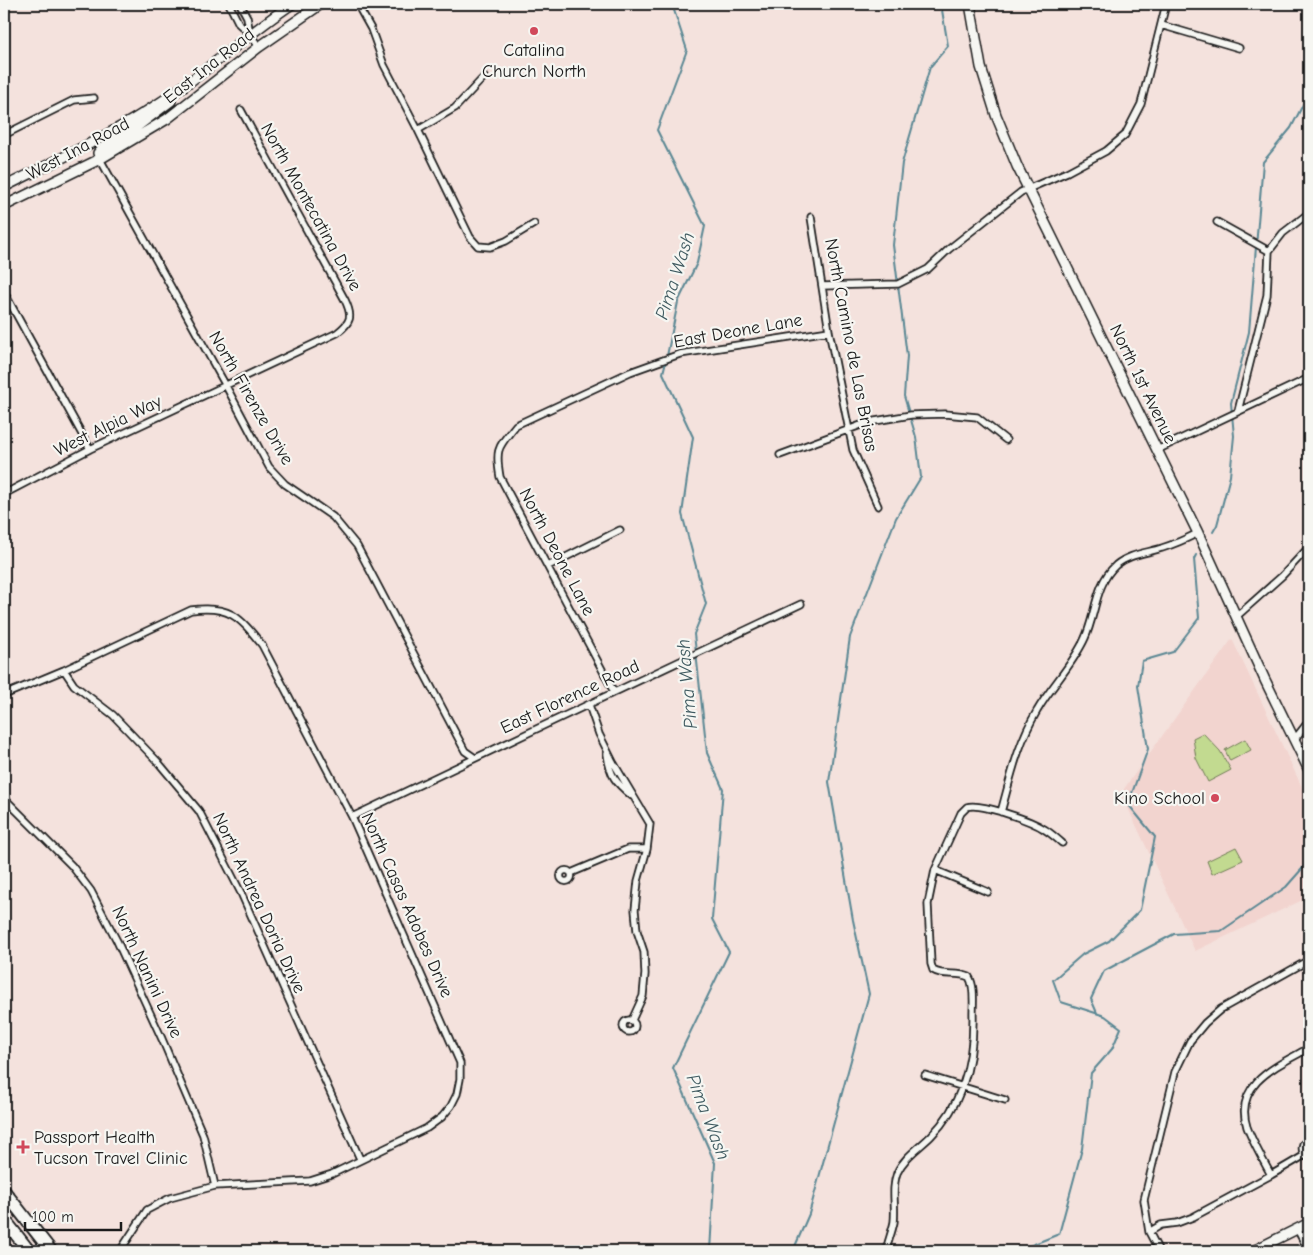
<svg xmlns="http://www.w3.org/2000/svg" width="1313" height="1255" viewBox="0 0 1313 1255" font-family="'Comic Neue',sans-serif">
<rect width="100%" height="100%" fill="#f4e2dd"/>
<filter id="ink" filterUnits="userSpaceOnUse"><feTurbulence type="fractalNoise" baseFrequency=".02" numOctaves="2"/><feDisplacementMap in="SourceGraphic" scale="10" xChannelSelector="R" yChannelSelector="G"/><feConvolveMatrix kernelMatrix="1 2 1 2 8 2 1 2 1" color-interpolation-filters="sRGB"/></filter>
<g filter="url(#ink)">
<path fill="#f2d4cf" d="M 1232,639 L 1309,802 L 1309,897 L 1195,951 L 1121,793 Z"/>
<path fill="#c2da90" stroke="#6f7b56" d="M 1203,733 L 1220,751 L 1231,770 L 1208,782 L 1196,758 L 1193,738 Z
M 1245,739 L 1251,750 L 1230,761 L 1225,750 Z
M 1236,847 L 1243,860 L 1212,874 L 1207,861 Z"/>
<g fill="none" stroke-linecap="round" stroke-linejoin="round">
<path stroke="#5a8793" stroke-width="2" d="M 667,356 L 678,302 L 697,263 L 705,226 L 657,130 L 687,50 L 672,4
M 666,361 L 663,373 L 693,437 L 682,514 L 706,604 L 694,634 L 707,753 L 723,789 L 712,919 L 729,952 L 673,1068 L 715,1163 L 710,1251
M 1213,532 L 1217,525 L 1230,476 L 1234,436 L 1231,403 L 1249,332 L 1263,162 L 1291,128 L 1309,93
M 1097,1013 L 1091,999 L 1104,971 L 1174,934 L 1221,931 L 1286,887 L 1309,861
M 793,1251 L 809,1214 L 869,994 L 853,920 L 829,782 L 850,637 L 896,518 L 921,477 L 916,437 L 904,396 L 907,356 L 893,245 L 902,163 L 930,67 L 948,46 L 941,4
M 1017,1251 L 1059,1234 L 1082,1149 L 1091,1073 L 1112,1049 L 1121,1028 L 1105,1016 L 1061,1002 L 1053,980 L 1083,954 L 1109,941 L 1140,910 L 1155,837 L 1128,804 L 1148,749 L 1138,686 L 1142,661 L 1173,652 L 1199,618 L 1194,559 L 1196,555"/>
<defs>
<path id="street" d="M 229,4 L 239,24 L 250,34 L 259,47
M 240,4 L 247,17 L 250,34
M 357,4 L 371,29 L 384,65 L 418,130 L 470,237 L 478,246 L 490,247 L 506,241 L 534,224
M 1161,25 L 1239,48
M 418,130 L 455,108 L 484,77
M 4,135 L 74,100 L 94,98
M 100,159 L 226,386 L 269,467 L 285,484 L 333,517 L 357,546 L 465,751 L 475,758
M 811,217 L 829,331 L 853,450 L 878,506
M 1217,222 L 1269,251
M 822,286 L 898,284 L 928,269 L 949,249 L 1021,192 L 1067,172 L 1106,151 L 1125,135 L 1141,104 L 1166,4
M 4,292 L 90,449
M 1238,411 L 1267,295 L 1269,251 L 1283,233 L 1309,213
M 1157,450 L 1309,378
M 780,455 L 869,422 L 911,415 L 945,414 L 977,417 L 1006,440
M 4,494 L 90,449 L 337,333 C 351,322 353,317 345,300 L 241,110
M 548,566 L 620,530
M 1236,617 L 1282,576 L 1309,547
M 64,670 L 74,685 L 113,715 L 158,762 L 199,811 L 241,893 L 360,1159
M 614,692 L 500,477 C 495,448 498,448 516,425 L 630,372 L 680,354 L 829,331
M 4,695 L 64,670 L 191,610 C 229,605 239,616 262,645 L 352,817 L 460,1063 L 460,1079 L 457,1094 L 451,1106 L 442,1117 L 427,1128 L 332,1174 L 310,1181 L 215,1186 L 170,1198 L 147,1210 L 120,1251
M 589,705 L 599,734 L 613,762 L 650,824 L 647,849 L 638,881 L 635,910 L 637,931 L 644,952 L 645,974 L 643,996 L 632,1020
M 1294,740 L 1309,721
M 607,754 C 610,776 615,782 632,796
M 4,798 L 72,866 L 91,891 L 117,941 L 162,1039 L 203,1135 L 215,1186
M 967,807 C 979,802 1032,821 1044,829 C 1051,833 1056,838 1062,843
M 1001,812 C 1011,776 1018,743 1037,711 C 1051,686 1073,665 1085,638 C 1096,614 1095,584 1116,565 C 1129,554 1147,553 1162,548 C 1175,544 1186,539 1198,533
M 352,817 C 501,745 652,675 801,604
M 935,870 L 988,892
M560.5 876a5.5 5.5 0 1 1 11 0a5.5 5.5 0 1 1-11 0Z
M 571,873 L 628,849 L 647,849
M 933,970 L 931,964 L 928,904 L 935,870 L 961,813 L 967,807
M 933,970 C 943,977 958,971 969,977
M623 1026a6 6 0 1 1 12 0a6 6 0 1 1-12 0Z
M 925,1075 L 1005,1100
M 1309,1140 L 1303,1144 C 1301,1150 1303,1155 1309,1157
M 1271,1175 C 1263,1160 1253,1143 1247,1127 C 1233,1083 1279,1065 1309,1048
M 1297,1229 L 1309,1251
M 1149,1232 L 1161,1225 L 1177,1223 L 1193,1217 L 1271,1175 L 1305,1155
M 886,1251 C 888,1241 892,1232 894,1222 C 896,1205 891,1189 897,1173 C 904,1157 919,1148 931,1136 C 964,1103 974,1060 973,1014 C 973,1003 975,986 969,977
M 1159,1251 L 1149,1232 L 1144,1200 L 1175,1072 L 1190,1041 L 1205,1023 L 1221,1009 L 1309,960"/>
<path id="secondary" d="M 970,4 L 981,67 L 996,115 L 1017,166 L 1198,533 L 1265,680 L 1309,770
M 1253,1251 L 1309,1223"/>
<path id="primary" d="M 100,159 L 98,153 L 102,148 L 134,129 L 171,101
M 4,187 C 57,160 112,135 161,102 C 207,72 247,34 292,4
M 4,206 L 100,159 L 167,119 L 259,47 L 321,4"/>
<path id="highway" d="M 4,1191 L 51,1251
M 4,1219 L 29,1251"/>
</defs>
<use href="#street" stroke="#1c1c1c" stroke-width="9"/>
<use href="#secondary" stroke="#1c1c1c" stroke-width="12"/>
<use href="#primary" stroke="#1c1c1c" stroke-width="12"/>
<use href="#highway" stroke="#1c1c1c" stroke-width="15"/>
<use href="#street" stroke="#f6f6f2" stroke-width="5.5"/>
<use href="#secondary" stroke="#f6f6f2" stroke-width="9"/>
<use href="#primary" stroke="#f6f6f2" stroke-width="9"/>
<use href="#highway" stroke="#f6f6f2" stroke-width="11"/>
</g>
</g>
<g fill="#d1495b" stroke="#f6f6f2" stroke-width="2">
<circle cx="534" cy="31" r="5"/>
<circle cx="1215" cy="798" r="5"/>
<path d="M20.5 1139.5h5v5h5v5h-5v5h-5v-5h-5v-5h5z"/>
</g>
<g text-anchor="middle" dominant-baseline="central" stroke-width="4.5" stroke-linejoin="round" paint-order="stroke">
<g font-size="18" fill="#1c1c1c" stroke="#f6f6f2">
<text x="534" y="50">Catalina<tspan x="534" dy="21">Church North</tspan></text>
<text x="1205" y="798" text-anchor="end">Kino School</text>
<text x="34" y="1137" text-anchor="start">Passport Health<tspan x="34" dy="21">Tucson Travel Clinic</tspan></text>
</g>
<g font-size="18" fill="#1c1c1c" stroke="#f6f6f2">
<text transform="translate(209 66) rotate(-38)">East Ina Road</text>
<text transform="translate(78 149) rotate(-28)">West Ina Road</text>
<text transform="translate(311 207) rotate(61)">North Montecatina Drive</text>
<text transform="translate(738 331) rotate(-10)">East Deone Lane</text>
<text transform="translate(851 345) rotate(79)">North Camino de Las Brisas</text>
<text transform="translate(1143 384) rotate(64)">North 1st Avenue</text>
<text transform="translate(251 398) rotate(60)">North Firenze Drive</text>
<text transform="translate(108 426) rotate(-26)">West Alpia Way</text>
<text transform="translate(557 552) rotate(62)">North Deone Lane</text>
<text transform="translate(570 697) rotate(-25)">East Florence Road</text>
<text transform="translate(259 903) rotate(65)">North Andrea Doria Drive</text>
<text transform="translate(407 905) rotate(66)">North Casas Adobes Drive</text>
<text transform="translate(147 972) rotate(65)">North Nanini Drive</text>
</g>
<g font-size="19" font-style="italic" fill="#405b61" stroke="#f6f6f2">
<text transform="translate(675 276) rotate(-72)">Pima Wash</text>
<text transform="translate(687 684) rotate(-95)">Pima Wash</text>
<text transform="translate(708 1117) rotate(69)">Pima Wash</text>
</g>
</g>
<rect width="1313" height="1255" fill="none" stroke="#f6f6f2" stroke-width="20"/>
<rect x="10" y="10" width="1293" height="1235" fill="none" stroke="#1c1c1c" stroke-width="2" filter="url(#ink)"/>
<path d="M25 1222v8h96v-8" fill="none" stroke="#1c1c1c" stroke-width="2.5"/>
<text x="32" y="1222" font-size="15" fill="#1c1c1c" stroke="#f6f6f2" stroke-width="4" paint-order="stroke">100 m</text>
</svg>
